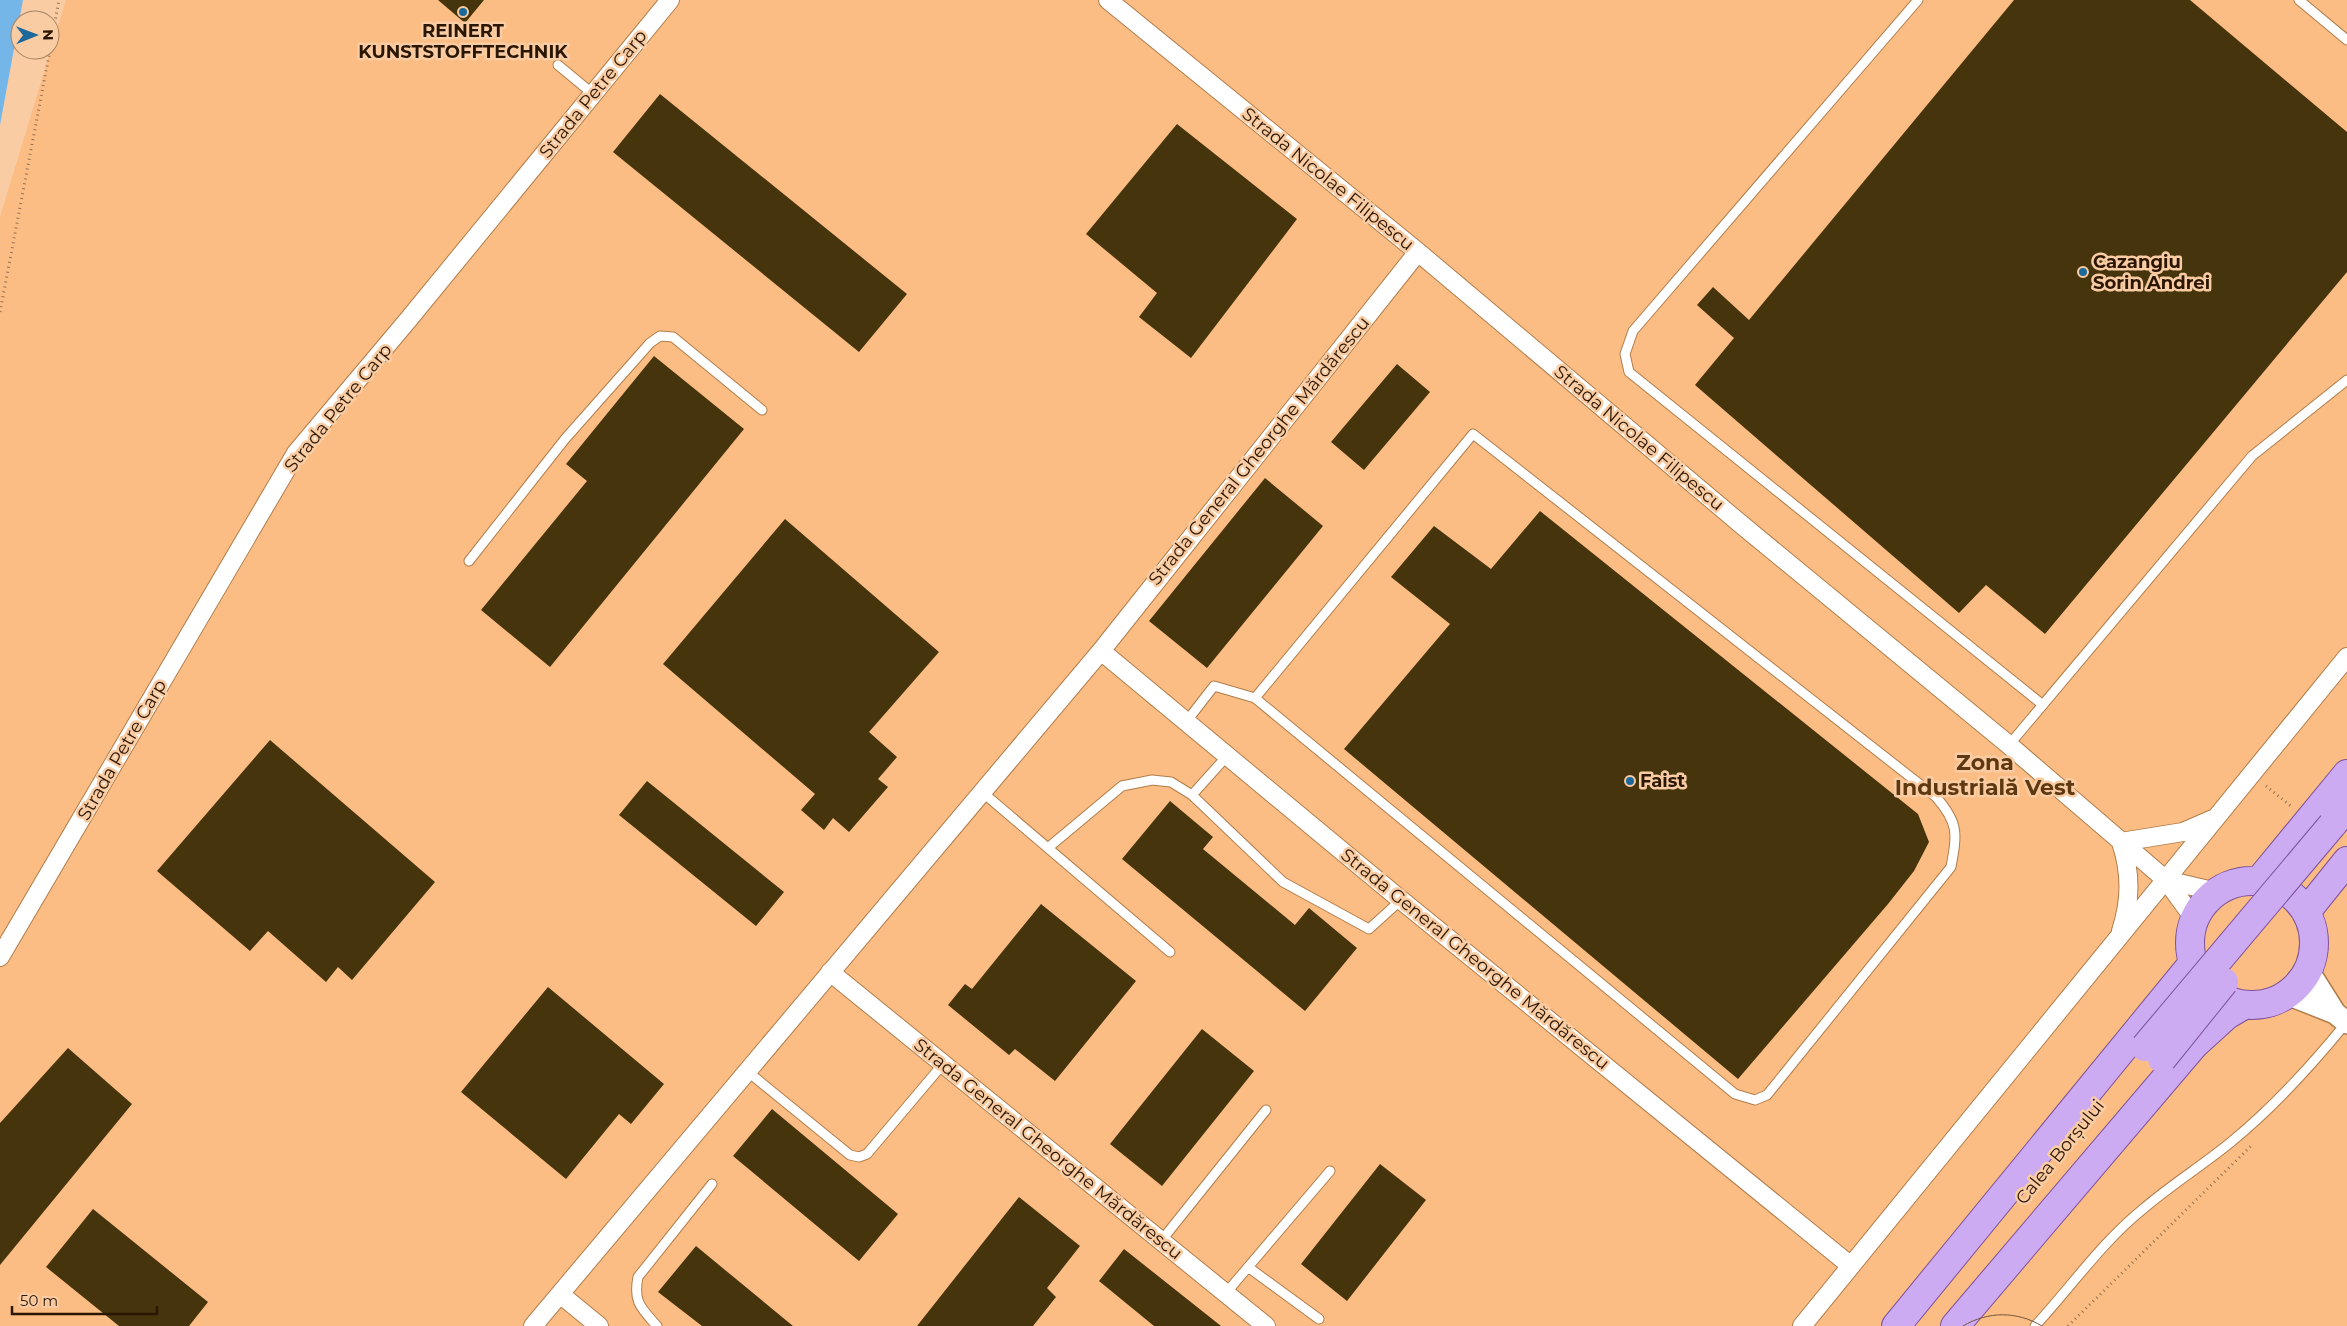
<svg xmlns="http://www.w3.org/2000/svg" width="2347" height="1326" viewBox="0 0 2347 1326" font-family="Montserrat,sans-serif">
<rect width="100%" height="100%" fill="#f9cca3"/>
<path fill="#fbbd83" d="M 66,0 L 2347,0 L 2347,1326 L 0,1326 L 0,217 Z"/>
<path fill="#75b6e9" d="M 0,0 L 23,0 L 0,125 Z"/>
<path fill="#46340d" d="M 438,0 L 484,0 L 465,23 Z
M 2014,0 L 2190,0 L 2347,132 L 2347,272 L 2045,634 L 1986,585 L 1959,613 L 1695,385 L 1734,338 L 1697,305 L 1713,287 L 1749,320 Z
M 660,94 L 907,294 L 859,352 L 613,152 Z
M 1177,124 L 1297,219 L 1191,358 L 1139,317 L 1157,293 L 1086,234 Z
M 654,356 L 744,429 L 550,667 L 481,610 L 587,481 L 566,464 Z
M 1397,364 L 1430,392 L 1364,470 L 1331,442 Z
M 1265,478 L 1323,526 L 1207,668 L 1149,621 Z
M 1540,511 L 1918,814 L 1929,842 L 1914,871 L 1888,904 L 1738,1079 L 1344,749 L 1450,624 L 1391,577 L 1434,526 L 1491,569 Z
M 785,519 L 939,652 L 869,732 L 897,757 L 878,779 L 888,787 L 849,832 L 833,818 L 824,830 L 801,810 L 815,794 L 663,664 Z
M 270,740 L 435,882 L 352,980 L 338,967 L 326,982 L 268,931 L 250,951 L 157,871 Z
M 647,781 L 784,892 L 756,926 L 619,815 Z
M 1170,801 L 1213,837 L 1203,849 L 1295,925 L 1309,908 L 1357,948 L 1305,1011 L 1122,859 Z
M 1041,904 L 1136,981 L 1055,1081 L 1015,1049 L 1009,1055 L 948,1005 L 965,984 L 972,989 Z
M 548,987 L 664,1084 L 631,1124 L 619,1114 L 566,1179 L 461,1092 Z
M 1202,1029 L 1254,1071 L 1162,1186 L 1110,1144 Z
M 68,1048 L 132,1104 L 0,1265 L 0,1123 Z
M 772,1109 L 898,1214 L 859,1261 L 733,1156 Z
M 1380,1164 L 1426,1200 L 1347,1301 L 1301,1264 Z
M 1019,1197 L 1080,1246 L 1047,1288 L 1056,1297 L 1033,1326 L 917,1326 Z
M 93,1209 L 208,1302 L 189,1326 L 119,1326 L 46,1267 Z
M 696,1246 L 793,1326 L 702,1326 L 658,1292 Z
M 1124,1249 L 1221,1326 L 1154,1326 L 1099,1281 Z"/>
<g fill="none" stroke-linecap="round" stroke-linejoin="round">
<defs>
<path id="service" d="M 1918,0 L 1633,331 L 1625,354 L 1629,372 L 2043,705
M 2299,0 L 2347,40
M 558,65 L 593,94
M 469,561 L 565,439 L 650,343 L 660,336 L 673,337 L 762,410
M 1186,722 L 1214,686 L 1255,698 L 1735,1094 L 1755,1100 L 1767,1095 L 1951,867 C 1957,834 1959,823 1936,797 L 1473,434 L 1255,698
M 2009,745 L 2252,456 L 2347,380
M 981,791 L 1170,952
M 1192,795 L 1227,756
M 1049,847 L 1122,786 L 1152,780 L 1171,782 L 1192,795 L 1283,882 L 1369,929 L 1401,900
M 747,1071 L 850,1155 L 859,1157 L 867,1154 L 943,1064
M 1161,1241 L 1266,1110
M 1248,1267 L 1319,1319
M 1226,1293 L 1330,1171
M 657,1326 C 641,1308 633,1302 638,1277 L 712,1184
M 2035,1326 C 2071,1287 2102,1242 2143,1209 C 2171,1185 2203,1165 2231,1142 C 2274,1107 2312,1065 2347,1022"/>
<path id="minor" d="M 1108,0 L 1418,252 L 1742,525 L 2009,745 L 2166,880 L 2195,920
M 1101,651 L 1401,900 L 1851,1266
M 2166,880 L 2217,892
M 2121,931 C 2131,900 2131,873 2121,842 L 2183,832 L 2213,819
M 0,957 L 296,453 L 408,320 L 670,0
M 830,972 L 1266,1326
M 560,1294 L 599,1326
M 533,1326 L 1101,651 L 1418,252
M 1802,1326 L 2347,657"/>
<path id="tertiary" d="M 2308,970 L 2335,1013 L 2347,1023
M 2287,994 L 2335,1013"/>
<path id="primary" d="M 2332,825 L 2347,807
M 2259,881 L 2347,774
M2190 943a62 62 0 1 1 124 0a62 62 0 1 1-124 0Z
M 2306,912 L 2347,861
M 1896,1326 L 2193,963
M 1955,1326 L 2194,1045 L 2227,1015 L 2244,1005"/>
</defs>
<use href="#service" stroke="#b17d4b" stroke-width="11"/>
<use href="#minor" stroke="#b17d4b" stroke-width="20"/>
<use href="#tertiary" stroke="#b17d4b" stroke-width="24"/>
<use href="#primary" stroke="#7e5299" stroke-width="30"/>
<path stroke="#947254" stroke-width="3" stroke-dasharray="1 4" stroke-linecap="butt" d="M 50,48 L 59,0
M 0,312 L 50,50
M 2266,786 L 2292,807
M 2068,1326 L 2251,1146"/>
<use href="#service" stroke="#fff" stroke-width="9"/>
<use href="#minor" stroke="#fff" stroke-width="18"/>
<use href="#tertiary" stroke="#fff" stroke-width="21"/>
<use href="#primary" stroke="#ccabf2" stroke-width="28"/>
<path stroke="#75573c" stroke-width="1" d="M 1963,1326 C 1988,1311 2017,1311 2042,1326"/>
<defs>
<path id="primary-bridge" d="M 2145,1047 L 2332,825
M 2162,1059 L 2224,982"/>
</defs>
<use href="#primary-bridge" stroke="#7e5299" stroke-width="30" stroke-linecap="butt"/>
<use href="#primary-bridge" stroke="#ccabf2" stroke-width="28"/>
</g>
<g fill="#1c689b" stroke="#f9cca3" stroke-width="2">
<circle cx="463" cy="12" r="5"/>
<circle cx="2083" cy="272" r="5"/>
<circle cx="1630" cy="781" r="5"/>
</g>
<g text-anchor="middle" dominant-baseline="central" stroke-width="5" stroke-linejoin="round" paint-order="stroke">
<g font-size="18" font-weight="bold" fill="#2b1602" stroke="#f9cca3" text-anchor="start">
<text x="463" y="31" text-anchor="middle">REINERT<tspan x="463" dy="21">KUNSTSTOFFTECHNIK</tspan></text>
<text x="2093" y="262">Cazangiu<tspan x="2093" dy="21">Sorin Andrei</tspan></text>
<text x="1640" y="781">Faist</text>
</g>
<g font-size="18" fill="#2b1602" stroke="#f9cca3">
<text transform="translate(593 94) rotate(-51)">Strada Petre Carp</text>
<text transform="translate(1328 179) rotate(39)">Strada Nicolae Filipescu</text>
<text transform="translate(338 408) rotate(-51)">Strada Petre Carp</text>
<text transform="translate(1639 438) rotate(40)">Strada Nicolae Filipescu</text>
<text transform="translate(1259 451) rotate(-51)">Strada General Gheorghe Mărdărescu</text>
<text transform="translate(122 750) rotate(-60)">Strada Petre Carp</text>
<text transform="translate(1475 959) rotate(39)">Strada General Gheorghe Mărdărescu</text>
<text transform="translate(1048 1149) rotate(39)">Strada General Gheorghe Mărdărescu</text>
<text transform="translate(2060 1152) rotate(-51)">Calea Borșului</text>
</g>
<g font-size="22" font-weight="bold" fill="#5d3811" stroke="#f9cca3">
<text x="1985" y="762">Zona<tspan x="1985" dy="25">Industrială Vest</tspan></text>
</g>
</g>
<g transform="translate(35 35) rotate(89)"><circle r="24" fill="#f9cca3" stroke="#a78363"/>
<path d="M0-4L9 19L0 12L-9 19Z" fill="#1c689b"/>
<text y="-8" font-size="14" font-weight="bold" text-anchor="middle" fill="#2b1602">N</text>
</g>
<path d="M12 1306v8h145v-8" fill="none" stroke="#2b1602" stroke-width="2.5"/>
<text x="20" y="1306" font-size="15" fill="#2b1602" stroke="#f9cca3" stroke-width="4" paint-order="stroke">50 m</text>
</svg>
